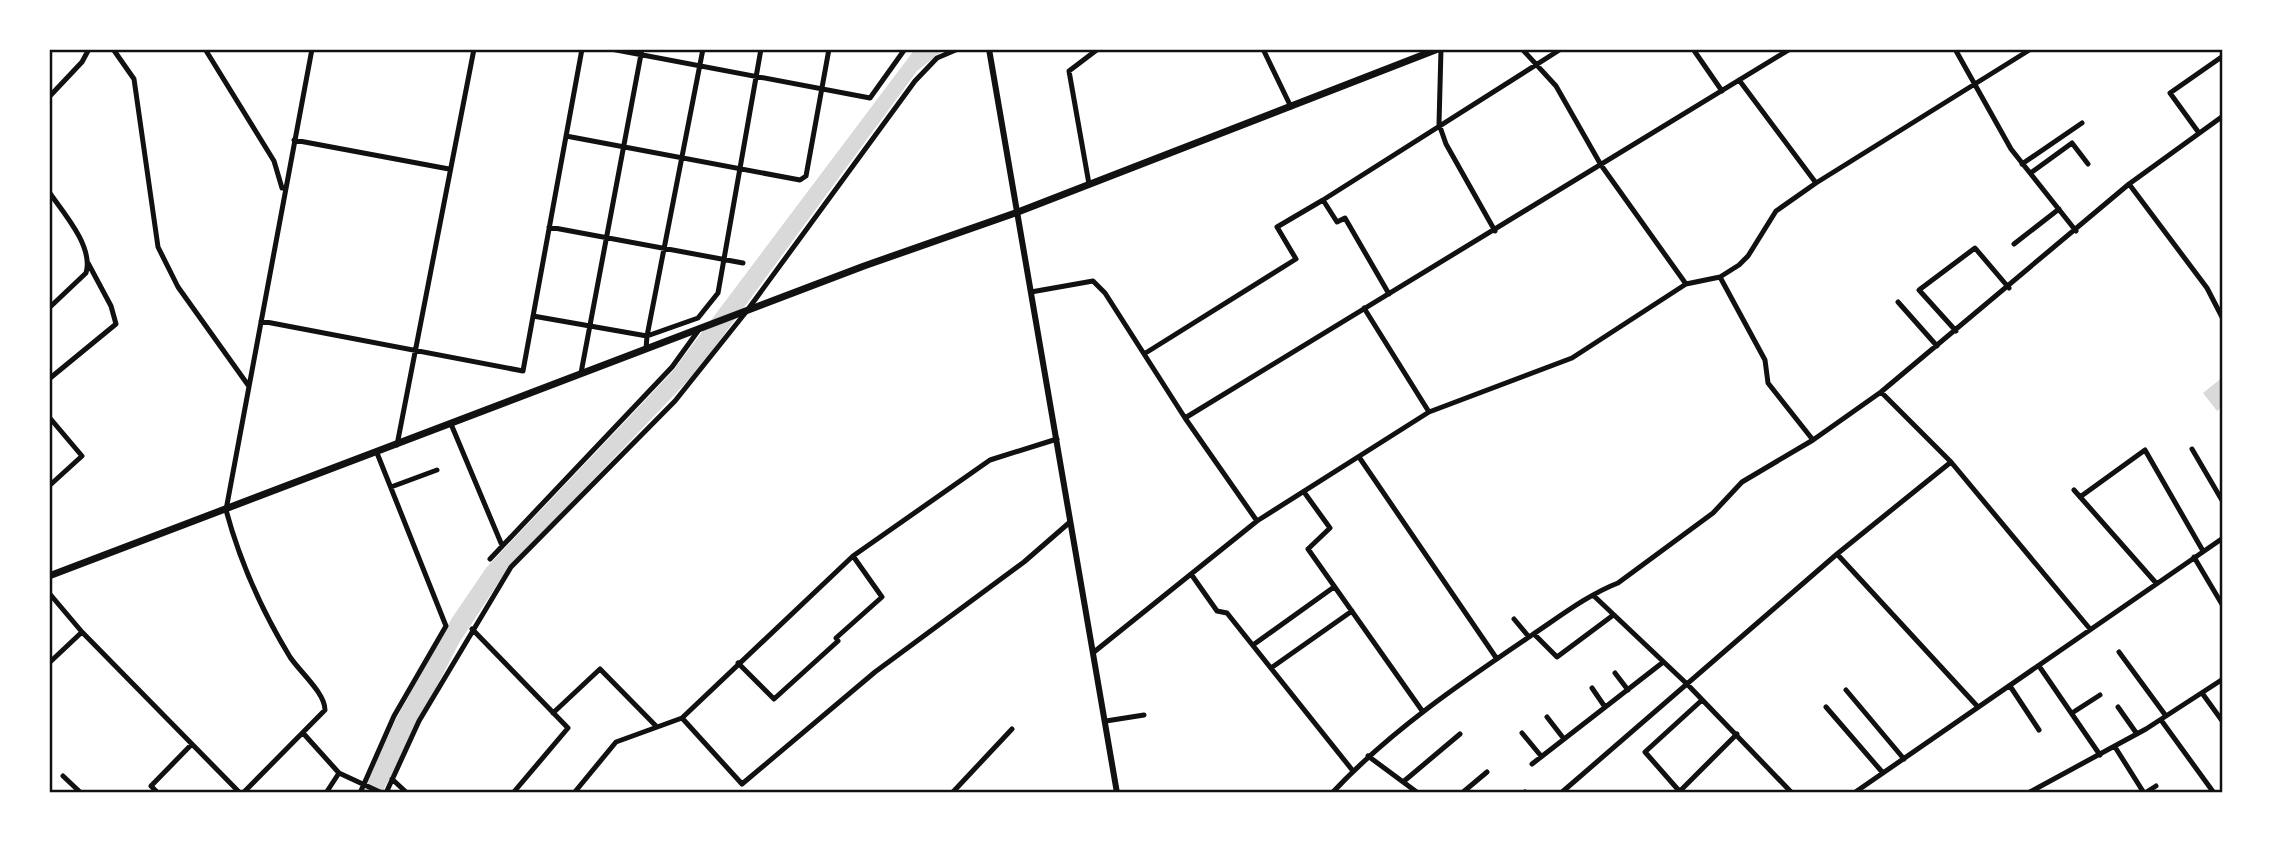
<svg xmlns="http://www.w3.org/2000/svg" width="2272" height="842" viewBox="0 0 2272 842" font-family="'Sofia Sans Condensed',sans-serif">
<rect width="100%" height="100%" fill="#fff"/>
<path fill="#d9d9d9" d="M 915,49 L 945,49 L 917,71 L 698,370 L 506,571 L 459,643 L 382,793 L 362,793 L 396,719 L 452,618 L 486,568 L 672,372 Z
M 2223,377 L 2223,406 L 2217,411 L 2203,393 Z"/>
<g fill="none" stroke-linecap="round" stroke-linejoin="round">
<path stroke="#111" stroke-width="5" d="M 113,49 L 134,79 L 158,247 L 178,287 L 248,385
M 205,49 L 274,161 L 282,188
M 611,49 L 870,98 L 905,49
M 1263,49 L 1291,107
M 1441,49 L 1439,124 L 1446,144 L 1495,231
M 1522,49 L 1556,86 L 1601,165 L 1686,284
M 1693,49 L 1722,91
M 1955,49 L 2011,149 L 2076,231
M 1739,80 L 1816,183
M 49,97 L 82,62 L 89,49
M 2199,133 L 2170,93 L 2223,56
M 566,136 L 800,180 L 806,176 L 829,49
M 294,140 L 449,169
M 2022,164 L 2082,123
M 2032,172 L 2072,143 L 2088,164
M 1089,184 L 1069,71 L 1098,49
M 2129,184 L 2207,288 L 2223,319
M 49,192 C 63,212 94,247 86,273 L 49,308
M 549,227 L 743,263
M 2014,244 L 2059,209
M 1720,277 L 1765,360 L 1768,383 L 1813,440
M 1031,292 L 1093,281 L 1105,293 L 1185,418 L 1257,521
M 1389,294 L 1345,218 L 1337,222 L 1323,200 L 1561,49
M 1898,302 L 1937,346
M 1364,308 L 1429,412
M 533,316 L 647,336 L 703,49
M 261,321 L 523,371 L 582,49
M 1956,331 L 1919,290 L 1975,248 L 2009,288
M 646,349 L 647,336 L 698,318 L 718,293 L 761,49
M 1144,354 L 1296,259 L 1277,227 L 1323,200
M 581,373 L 642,49
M 49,379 L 116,324 L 111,306 L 88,263
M 1881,392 L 1951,462 L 2090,629
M 49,417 L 82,456 L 49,486
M 1185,418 L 1790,49
M 451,424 L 501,543
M 397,445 L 474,49
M 2192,449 L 2223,502
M 1359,457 L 1497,659
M 391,487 L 437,470
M 2074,490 L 2156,583
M 1304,492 L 1330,528 L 1308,549 L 1423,712
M 2080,497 L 2145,450 L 2203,551
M 1837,554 L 1978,707
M 2194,557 L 2223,606
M 490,559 L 672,367 L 698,331
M 1191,574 L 1217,611 L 1227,613 L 1353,771
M 49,593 L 82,632 L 240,793
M 1594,596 L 1687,684 L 1792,793
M 1514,619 L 1529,637
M 472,629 L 568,728 L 513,793
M 1534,634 L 1557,657 L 1612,616
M 836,638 L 882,597 L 853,556
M 1253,645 L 1334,587
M 1094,652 L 1257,521 L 1429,412 L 1572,358 L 1686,284 L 1720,277 L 1739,265 L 1748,256 L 1776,211 L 1816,183 L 2031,49
M 2119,652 L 2166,716
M 49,663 L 82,632
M 738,663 L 774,699 L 838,641
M 2039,666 L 2100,755
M 1271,668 L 1352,611
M 1615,673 L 1628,690
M 2010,686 L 2039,730
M 1592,688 L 1605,707
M 1846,690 L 1904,759
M 2202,693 L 2223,722
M 1826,707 L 1883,773
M 2118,707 L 2137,734
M 553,713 L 600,669 L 656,726
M 2072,713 L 2100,695
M 1547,717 L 1564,739
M 682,718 L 742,784 L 875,672 L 1024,562 L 1070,522
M 2161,720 L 2214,793
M 1106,721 L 1144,715
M 303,733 L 339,773 L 382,793
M 1522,733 L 1541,756
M 2115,747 L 2144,793
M 1368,756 L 1418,793
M 1532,764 L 1662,663
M 63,776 L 81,793
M 392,779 L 407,793
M 1403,782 L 1460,734
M 1680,791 L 1737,734
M 1525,792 L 1526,793
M 158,793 L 151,786 L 192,744
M 243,793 L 325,710 C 325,693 300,672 290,657 C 262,611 240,562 226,510 L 312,49
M 326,793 L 339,773
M 360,793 L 394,716 L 446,626 L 377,453
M 386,793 L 419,721 L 511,567 L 675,401 L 746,312 L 915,81 L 937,58 L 958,49
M 574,793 L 616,742 L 682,718 L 853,556 L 990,460 L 1057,439
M 952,793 L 1012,729
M 1332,793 C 1390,731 1461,683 1532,635 C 1559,617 1589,594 1618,583 L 1713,513 L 1742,482 L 1813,440 L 1881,392 L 2129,184 L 2223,116
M 1462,793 L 1487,772
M 1561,793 L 1837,554 L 1951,462
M 1681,793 L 1645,752 L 1702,700
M 1854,793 L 2223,538
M 2028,793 L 2146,729 L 2223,679
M 2145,793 L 2156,786"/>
<path stroke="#111" stroke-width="6" d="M 989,49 L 1117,793"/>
<path stroke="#111" stroke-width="7" d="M 49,576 L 864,266 L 1018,212 L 1438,49"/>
</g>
<rect width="2272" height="842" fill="none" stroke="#ffffff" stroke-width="102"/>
<rect x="51" y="51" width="2170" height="740" fill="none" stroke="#111" stroke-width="2.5"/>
</svg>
